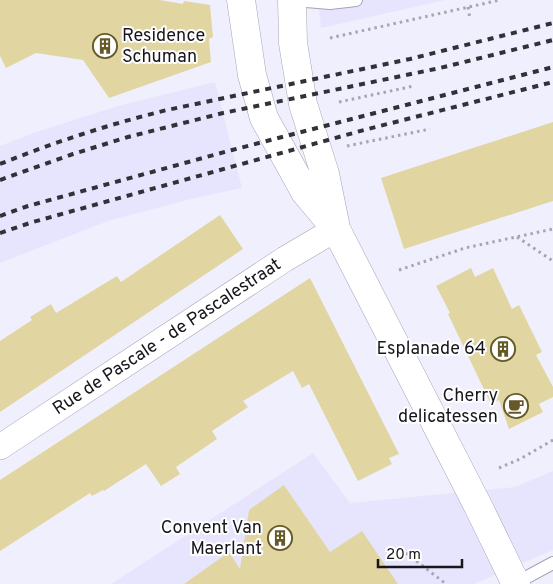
<svg xmlns="http://www.w3.org/2000/svg" width="553" height="584" viewBox="0 0 553 584" font-family="Overpass,sans-serif">
<rect width="100%" height="100%" fill="#f0effd"/>
<path fill="#e7e5fe" d="M 318,0 L 445,0 L 321,28 Z
M 215,82 L 242,188 L 195,198 L 108,221 L 0,263 L 0,146 L 36,132 L 118,106 Z
M 313,453 L 350,503 L 515,487 L 553,471 L 553,550 L 474,584 L 111,584 Z"/>
<path fill="#e1d6a1" d="M 0,0 L 160,0 L 183,4 L 184,1 L 210,5 L 213,37 L 209,39 L 211,62 L 109,98 L 83,60 L 36,53 L 6,68 L 0,56 Z
M 553,122 L 553,201 L 404,249 L 381,178 Z
M 220,215 L 243,249 L 0,412 L 0,341 L 32,320 L 30,317 L 51,304 L 56,313 L 117,276 L 121,282 Z
M 471,268 L 475,277 L 493,268 L 512,309 L 519,305 L 542,352 L 536,355 L 553,387 L 553,397 L 539,404 L 543,412 L 509,429 L 499,400 L 491,404 L 448,314 L 450,313 L 436,286 Z
M 310,278 L 399,454 L 389,458 L 392,464 L 358,481 L 309,384 L 302,388 L 293,371 L 243,401 L 248,407 L 212,431 L 217,439 L 176,467 L 180,474 L 161,486 L 146,464 L 104,491 L 103,490 L 92,496 L 90,493 L 0,551 L 0,480 Z
M 284,485 L 330,552 L 362,531 L 398,584 L 184,584 L 229,552 L 240,569 L 249,510 Z"/>
<g fill="none" stroke-linecap="round" stroke-linejoin="round">
<defs>
<path id="service" d="M 294,0 L 330,3 L 356,0
M 516,583 L 553,563"/>
<g id="minor">
<path id="s1" d="M 0,447 L 285,259 L 336,229"/>
</g>
<path id="tertiary" d="M 241,0 L 252,75 L 264,118 L 305,192 L 336,229 L 479,508 L 516,584
M 292,0 L 293,43 L 303,104 L 325,174 L 336,228"/>
</defs>
<use href="#service" stroke="#a5a3b4" stroke-width="14"/>
<use href="#minor" stroke="#a5a3b4" stroke-width="26"/>
<use href="#tertiary" stroke="#a5a3b4" stroke-width="29"/>
<path stroke="#a6a5b1" stroke-width="3" stroke-dasharray="2.5 4" stroke-linecap="butt" d="M 468,7 L 470,19
M 330,38 L 500,0
M 339,102 L 414,86
M 347,146 L 430,129
M 517,237 L 553,261
M 399,270 L 465,248 L 553,229
M 499,468 L 520,459 L 553,440
M 406,553 L 446,584"/>
<use href="#service" stroke="#fff" stroke-width="12"/>
<use href="#minor" stroke="#fff" stroke-width="25"/>
<use href="#tertiary" stroke="#fff" stroke-width="28"/>
<path stroke="#323138" stroke-width="4" stroke-dasharray="6 6" stroke-linecap="butt" d="M 0,164 C 55,142 110,124 167,110 L 410,59 L 553,23
M 0,180 L 73,154 L 128,137 L 223,113 L 440,68 L 553,40
M 0,216 L 28,206 L 232,150 L 553,67
M 0,233 L 33,222 L 364,130 L 553,82"/>
</g>
<defs>
<symbol id="building-ring" viewBox="-11 -11 22 22"><circle r="9.5" fill="#fefefe" stroke="#655a27" stroke-width="1.5"/><path d="M-4-6H4V6H1V3H-1V6H-4ZM-2.5-4.3h1.7v1.8h-1.7ZM.8-4.3h1.7v1.8H.8ZM-2.5-1h1.7V.8h-1.7ZM.8-1h1.7V.8H.8Z" fill="#655a27"/></symbol>
<symbol id="cafe-ring" viewBox="-11 -11 22 22"><circle r="9.5" fill="#fefefe" stroke="#655a27" stroke-width="1.5"/><path d="M-5.5-4.5H6V0H3Q3 3.5 0 3.5H-2.5Q-5.5 3.5-5.5 0ZM3-3.2v2h1.7v-2ZM-6 4.5H4V6H-6Z" fill="#655a27"/></symbol>
</defs>
<g fill-rule="evenodd">
<use href="#building-ring" x="91" y="32" width="28" height="28"/>
<use href="#building-ring" x="489" y="335" width="28" height="28"/>
<use href="#cafe-ring" x="502" y="392" width="28" height="28"/>
<use href="#building-ring" x="266" y="524" width="28" height="28"/>
</g>
<g text-anchor="middle" dominant-baseline="central" stroke-width="4" stroke-linejoin="round" paint-order="stroke">
<g font-size="18" fill="#17161c" stroke="#fefefe" text-anchor="end">
<text x="122" y="36" text-anchor="start">Residence<tspan x="122" dy="21">Schuman</tspan></text>
<text x="486" y="349">Esplanade 64</text>
<text x="498" y="396">Cherry<tspan x="498" dy="21">delicatessen</tspan></text>
<text x="262" y="528">Convent Van<tspan x="262" dy="21">Maerlant</tspan></text>
</g>
<g font-size="18" fill="#17161c" stroke="#fefefe">
<text stroke="none"><textPath href="#s1" startOffset="200">Rue de Pascale - de Pascalestraat</textPath></text>
</g>
</g>
<path d="M378 559v8h84v-8" fill="none" stroke="#17161c" stroke-width="2.5"/>
<text x="386" y="559" font-size="15" fill="#17161c" stroke="#fefefe" stroke-width="4" paint-order="stroke">20 m</text>
</svg>
